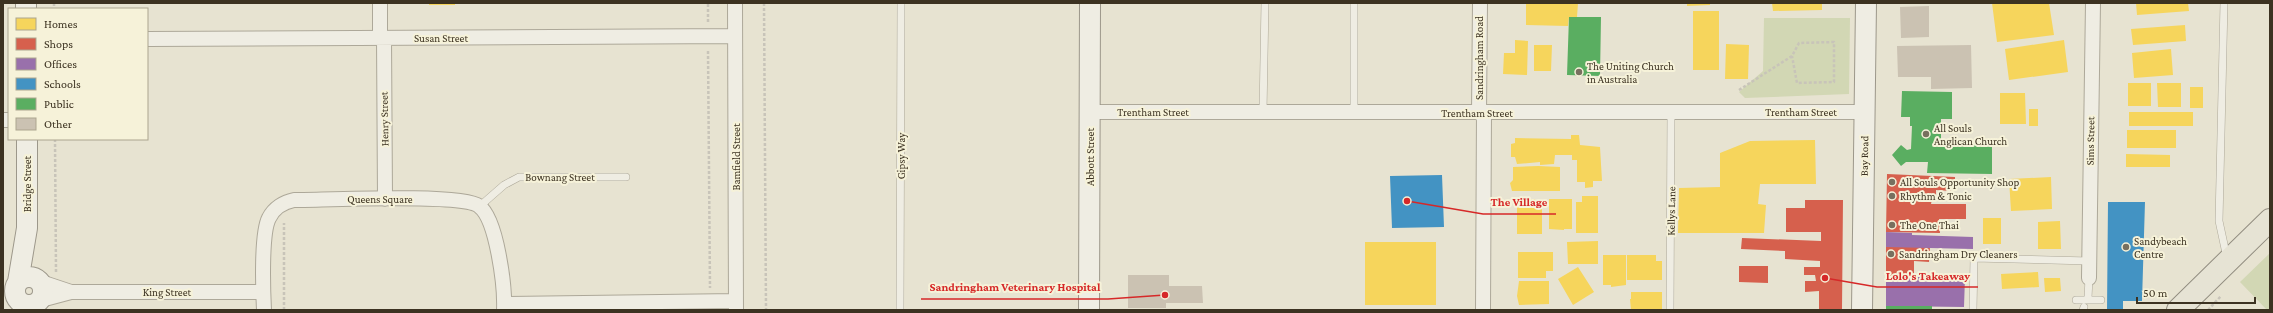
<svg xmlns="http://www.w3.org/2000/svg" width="2273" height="313" viewBox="0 0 2273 313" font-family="'Crimson Pro',serif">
<rect width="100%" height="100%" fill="#e7e3d1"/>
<path fill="#d2d7b4" d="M 1764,18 L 1850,18 L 1849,94 L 1745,98 L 1739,92 L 1763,71 Z
M 2270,253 L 2270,310 L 2267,310 L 2240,282 Z"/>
<path fill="#f6d55c" d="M 429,3 L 455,3 L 455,5 L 429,5 Z
M 1526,3 L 1578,3 L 1577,17 L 1569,17 L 1568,26 L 1526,25 Z
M 1687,3 L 1710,3 L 1710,5 L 1687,6 Z
M 1772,3 L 1822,3 L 1822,10 L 1773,11 Z
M 1992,3 L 2049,3 L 2054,35 L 1997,42 Z
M 2136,3 L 2188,3 L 2189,11 L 2137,15 Z
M 1693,11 L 1719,11 L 1719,70 L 1693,70 Z
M 2185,25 L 2186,41 L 2133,45 L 2131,29 Z
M 1515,40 L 1528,41 L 1527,75 L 1503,74 L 1504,53 L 1515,53 Z
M 2064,40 L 2068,72 L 2009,80 L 2005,49 Z
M 1726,44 L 1749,45 L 1748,79 L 1725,79 Z
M 1534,45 L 1552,45 L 1551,71 L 1534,71 Z
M 2171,49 L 2173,75 L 2134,78 L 2132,53 Z
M 2128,83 L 2151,83 L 2151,106 L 2128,106 Z
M 2157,83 L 2181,83 L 2181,107 L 2158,107 Z
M 2190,87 L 2203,87 L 2203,108 L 2190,108 Z
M 2000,93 L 2025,93 L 2026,124 L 2000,124 Z
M 2029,109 L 2038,109 L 2038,126 L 2029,126 Z
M 2129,112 L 2193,112 L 2193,126 L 2129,126 Z
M 2127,130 L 2176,130 L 2176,148 L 2127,148 Z
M 1571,135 L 1579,135 L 1580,145 L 1600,147 L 1602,181 L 1593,181 L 1593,187 L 1585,188 L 1585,182 L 1577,182 L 1577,160 L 1572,160 L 1572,155 L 1555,155 L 1554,164 L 1540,165 L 1540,162 L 1517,164 L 1515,157 L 1511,157 L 1511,144 L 1515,143 L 1515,138 L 1571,139 Z
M 1815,140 L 1816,184 L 1760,184 L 1758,204 L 1766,205 L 1764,233 L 1678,233 L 1679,188 L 1720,187 L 1720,153 L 1750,141 Z
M 2126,154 L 2170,155 L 2170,167 L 2126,167 Z
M 1538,166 L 1560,167 L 1560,191 L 1512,191 L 1510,183 L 1513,180 L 1513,167 Z
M 2051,177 L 2052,209 L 2011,211 L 2009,179 Z
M 1582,196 L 1598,196 L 1598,233 L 1576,233 L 1576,202 L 1582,202 Z
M 1517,199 L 1535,199 L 1535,205 L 1542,205 L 1542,234 L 1517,234 Z
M 1549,199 L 1572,199 L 1572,229 L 1564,229 L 1564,230 L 1549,229 Z
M 1983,218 L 2001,218 L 2001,244 L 1983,244 Z
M 2060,221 L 2061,249 L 2038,249 L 2038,222 Z
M 1598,241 L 1598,264 L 1568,264 L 1567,242 Z
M 1365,242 L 1436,242 L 1436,305 L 1365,305 Z
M 1518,252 L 1553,252 L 1553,271 L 1546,271 L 1546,278 L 1518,278 Z
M 1603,255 L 1626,255 L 1626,285 L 1611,287 L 1611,285 L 1603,285 Z
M 1627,255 L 1656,255 L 1656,261 L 1662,261 L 1662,280 L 1627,280 Z
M 1578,267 L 1594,292 L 1573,305 L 1558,279 Z
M 2038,272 L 2039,287 L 2002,289 L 2001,274 Z
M 2044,278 L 2060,278 L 2061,291 L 2045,292 Z
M 1519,281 L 1549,281 L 1549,304 L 1519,305 L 1517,296 Z
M 1631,292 L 1662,292 L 1662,310 L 1631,310 L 1630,299 L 1631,299 Z"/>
<path fill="#d6604d" d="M 1887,174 L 1955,177 L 1955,187 L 1951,187 L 1951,191 L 1936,190 L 1936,199 L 1932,199 L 1931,204 L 1966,204 L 1966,219 L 1939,219 L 1940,233 L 1886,232 Z
M 1805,200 L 1843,200 L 1842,310 L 1819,310 L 1819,291 L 1805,292 L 1805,281 L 1816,281 L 1815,275 L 1804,275 L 1804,267 L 1820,267 L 1820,261 L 1785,259 L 1785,251 L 1741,249 L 1742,238 L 1821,241 L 1821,232 L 1786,232 L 1786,208 L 1805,208 Z
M 1886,247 L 1930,247 L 1929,262 L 1914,261 L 1914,276 L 1886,276 Z
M 1739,266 L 1768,266 L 1768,283 L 1739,282 Z"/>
<path fill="#9970ab" d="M 1886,232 L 1912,233 L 1912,235 L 1973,237 L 1973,249 L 1886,247 Z
M 1886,276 L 1965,277 L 1964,307 L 1886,306 Z"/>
<path fill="#4393c3" d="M 1442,175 L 1444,227 L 1392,228 L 1390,176 Z
M 2108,202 L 2145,202 L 2142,301 L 2123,301 L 2123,310 L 2107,310 Z"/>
<path fill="#5aae61" d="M 1569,17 L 1601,17 L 1600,76 L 1567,75 Z
M 1902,91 L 1952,92 L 1952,119 L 1941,119 L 1941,143 L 1992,143 L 1992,174 L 1927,173 L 1928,162 L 1906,162 L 1901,166 L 1892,155 L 1901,145 L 1907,150 L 1911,149 L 1912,126 L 1910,126 L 1910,117 L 1901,117 Z
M 1886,306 L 1932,306 L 1932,310 L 1886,310 Z"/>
<path fill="#cbc2b2" d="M 1929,6 L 1929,37 L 1901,38 L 1900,7 Z
M 1971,45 L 1972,88 L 1931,89 L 1931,77 L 1898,77 L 1897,46 Z
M 1128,275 L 1169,275 L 1169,286 L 1202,286 L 1203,303 L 1166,303 L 1166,308 L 1128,308 Z"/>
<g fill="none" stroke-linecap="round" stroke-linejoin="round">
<defs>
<path id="lane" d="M 2224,3 L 2219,221 L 2227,258
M 1263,112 L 1265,3
M 1354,113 L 1354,3
M 480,206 L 504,185 L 519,177 L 626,177
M 2088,298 L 2089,278
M 2076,300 L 2101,300
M 900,310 L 901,3
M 1670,310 L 1671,112
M 1973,310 L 1974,258 L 2089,261
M 2083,310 L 2084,307"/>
<path id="street" d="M 380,3 L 380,38
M 735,3 L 736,310
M 384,38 L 385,199
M 147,39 L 735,36
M 1090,112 L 1864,112
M 1479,113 L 1480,3
M 3,120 L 9,120
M 2089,278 L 2093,3
M 41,282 L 71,292
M 41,300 L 71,292 L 263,292
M 505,304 L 736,301
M 264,310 C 263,291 261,233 269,218 C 274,208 284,202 294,200 C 323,200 462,193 479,206 C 497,219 505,287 504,310
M 1483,310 L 1484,112"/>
<path id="secondary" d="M 26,3 L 26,9
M15 291a14 14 0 1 1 28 0a14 14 0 1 1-28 0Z
M 18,282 L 27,228 L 27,139
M 1089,310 L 1090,3
M 1862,310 L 1866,3"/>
<path id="primary" d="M 2178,310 L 2270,220"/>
</defs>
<use href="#lane" stroke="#ada899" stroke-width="8"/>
<use href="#street" stroke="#ada899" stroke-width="16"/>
<use href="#secondary" stroke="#9c978a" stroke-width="22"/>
<use href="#primary" stroke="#928d80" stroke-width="24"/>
<path stroke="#c8c4b9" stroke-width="2.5" stroke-dasharray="3 2" stroke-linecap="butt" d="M 54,3 L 54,9
M 764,3 L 766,310
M 708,22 L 708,3
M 708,51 L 710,288
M 1739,90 L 1792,56 L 1799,43 L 1834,42 L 1834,82 L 1797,83 L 1792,56
M 55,139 L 56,272
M 284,310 L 284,223
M 2208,310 L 2221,296"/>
<use href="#lane" stroke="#efede3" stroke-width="7"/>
<use href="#street" stroke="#efede3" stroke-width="14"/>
<use href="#secondary" stroke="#efede3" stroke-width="20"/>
<use href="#primary" stroke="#e6e3d4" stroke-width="22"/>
</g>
<g fill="#78705f" stroke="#f6f2d9" stroke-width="1.5">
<circle cx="1579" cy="72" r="4"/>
<circle cx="1926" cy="134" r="4"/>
<circle cx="1892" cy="182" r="4"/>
<circle cx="1892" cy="196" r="4"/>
<circle cx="1892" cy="225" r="4"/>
<circle cx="2126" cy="247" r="4"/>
<circle cx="1891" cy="254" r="4"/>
</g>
<g text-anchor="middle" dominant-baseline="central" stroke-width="4" stroke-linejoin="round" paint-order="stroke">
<g font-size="11" fill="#3c3221" stroke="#f6f2d9">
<text x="441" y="38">Susan Street</text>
<text transform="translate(1479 58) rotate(-90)">Sandringham Road</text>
<text x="1153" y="112">Trentham Street</text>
<text x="1801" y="112">Trentham Street</text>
<text x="1477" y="113">Trentham Street</text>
<text transform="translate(384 119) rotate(-91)">Henry Street</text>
<text transform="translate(2090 141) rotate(-89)">Sims Street</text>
<text transform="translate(901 156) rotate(-90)">Gipsy Way</text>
<text transform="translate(1864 156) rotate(-89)">Bay Road</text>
<text transform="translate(736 157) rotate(-90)">Bamfield Street</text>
<text transform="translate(1090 157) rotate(-90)">Abbott Street</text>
<text x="560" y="177">Bownang Street</text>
<text transform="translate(27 184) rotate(-90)">Bridge Street</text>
<text x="380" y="199">Queens Square</text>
<text transform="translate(1671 211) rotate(-89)">Kellys Lane</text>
<text x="167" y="292">King Street</text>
</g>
<g font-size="11" fill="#3c3221" stroke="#f6f2d9" text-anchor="start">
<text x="1587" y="66">The Uniting Church<tspan x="1587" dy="13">in Australia</tspan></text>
<text x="1934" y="128">All Souls<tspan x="1934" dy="13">Anglican Church</tspan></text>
<text x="1900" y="182">All Souls Opportunity Shop</text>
<text x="1900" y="196">Rhythm &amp; Tonic</text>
<text x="1900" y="225">The One Thai</text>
<text x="2134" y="241">Sandybeach<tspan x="2134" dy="13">Centre</tspan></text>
<text x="1899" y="254">Sandringham Dry Cleaners</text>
</g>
</g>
<path fill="none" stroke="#d62828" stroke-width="1.5" d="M1407 201L1483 214H1556M1825 278L1877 287H1978M1165 295L1108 299H921"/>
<g fill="#d62828" stroke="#f6f2d9" stroke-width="1.5">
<circle cx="1407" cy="201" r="4"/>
<circle cx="1825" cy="278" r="4"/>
<circle cx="1165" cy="295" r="4"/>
</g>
<g font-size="12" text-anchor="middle" font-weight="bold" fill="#d62828" stroke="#f6f2d9" stroke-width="4" stroke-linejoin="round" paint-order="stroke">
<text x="1519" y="206">The Village</text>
<text x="1928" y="280">Lolo's Takeaway</text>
<text x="1015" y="291">Sandringham Veterinary Hospital</text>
</g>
<rect width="2273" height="313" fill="none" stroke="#3c3221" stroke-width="8"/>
<rect x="8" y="8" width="140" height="132" fill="#f6f2d9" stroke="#aca58f"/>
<rect x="16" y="18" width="20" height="12" fill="#f6d55c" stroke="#aca58f"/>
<text x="44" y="28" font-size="12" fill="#3c3221">Homes</text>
<rect x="16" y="38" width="20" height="12" fill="#d6604d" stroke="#aca58f"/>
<text x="44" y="48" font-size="12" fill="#3c3221">Shops</text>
<rect x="16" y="58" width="20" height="12" fill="#9970ab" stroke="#aca58f"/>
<text x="44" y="68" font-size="12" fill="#3c3221">Offices</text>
<rect x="16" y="78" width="20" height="12" fill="#4393c3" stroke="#aca58f"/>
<text x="44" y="88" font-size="12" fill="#3c3221">Schools</text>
<rect x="16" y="98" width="20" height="12" fill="#5aae61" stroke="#aca58f"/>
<text x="44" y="108" font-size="12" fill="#3c3221">Public</text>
<rect x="16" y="118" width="20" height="12" fill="#cbc2b2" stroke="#aca58f"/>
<text x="44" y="128" font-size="12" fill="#3c3221">Other</text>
<path d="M2137 297v6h118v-6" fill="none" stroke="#3c3221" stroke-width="2"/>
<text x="2143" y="297" font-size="12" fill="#3c3221" stroke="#f6f2d9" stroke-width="3" paint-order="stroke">50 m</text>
</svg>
